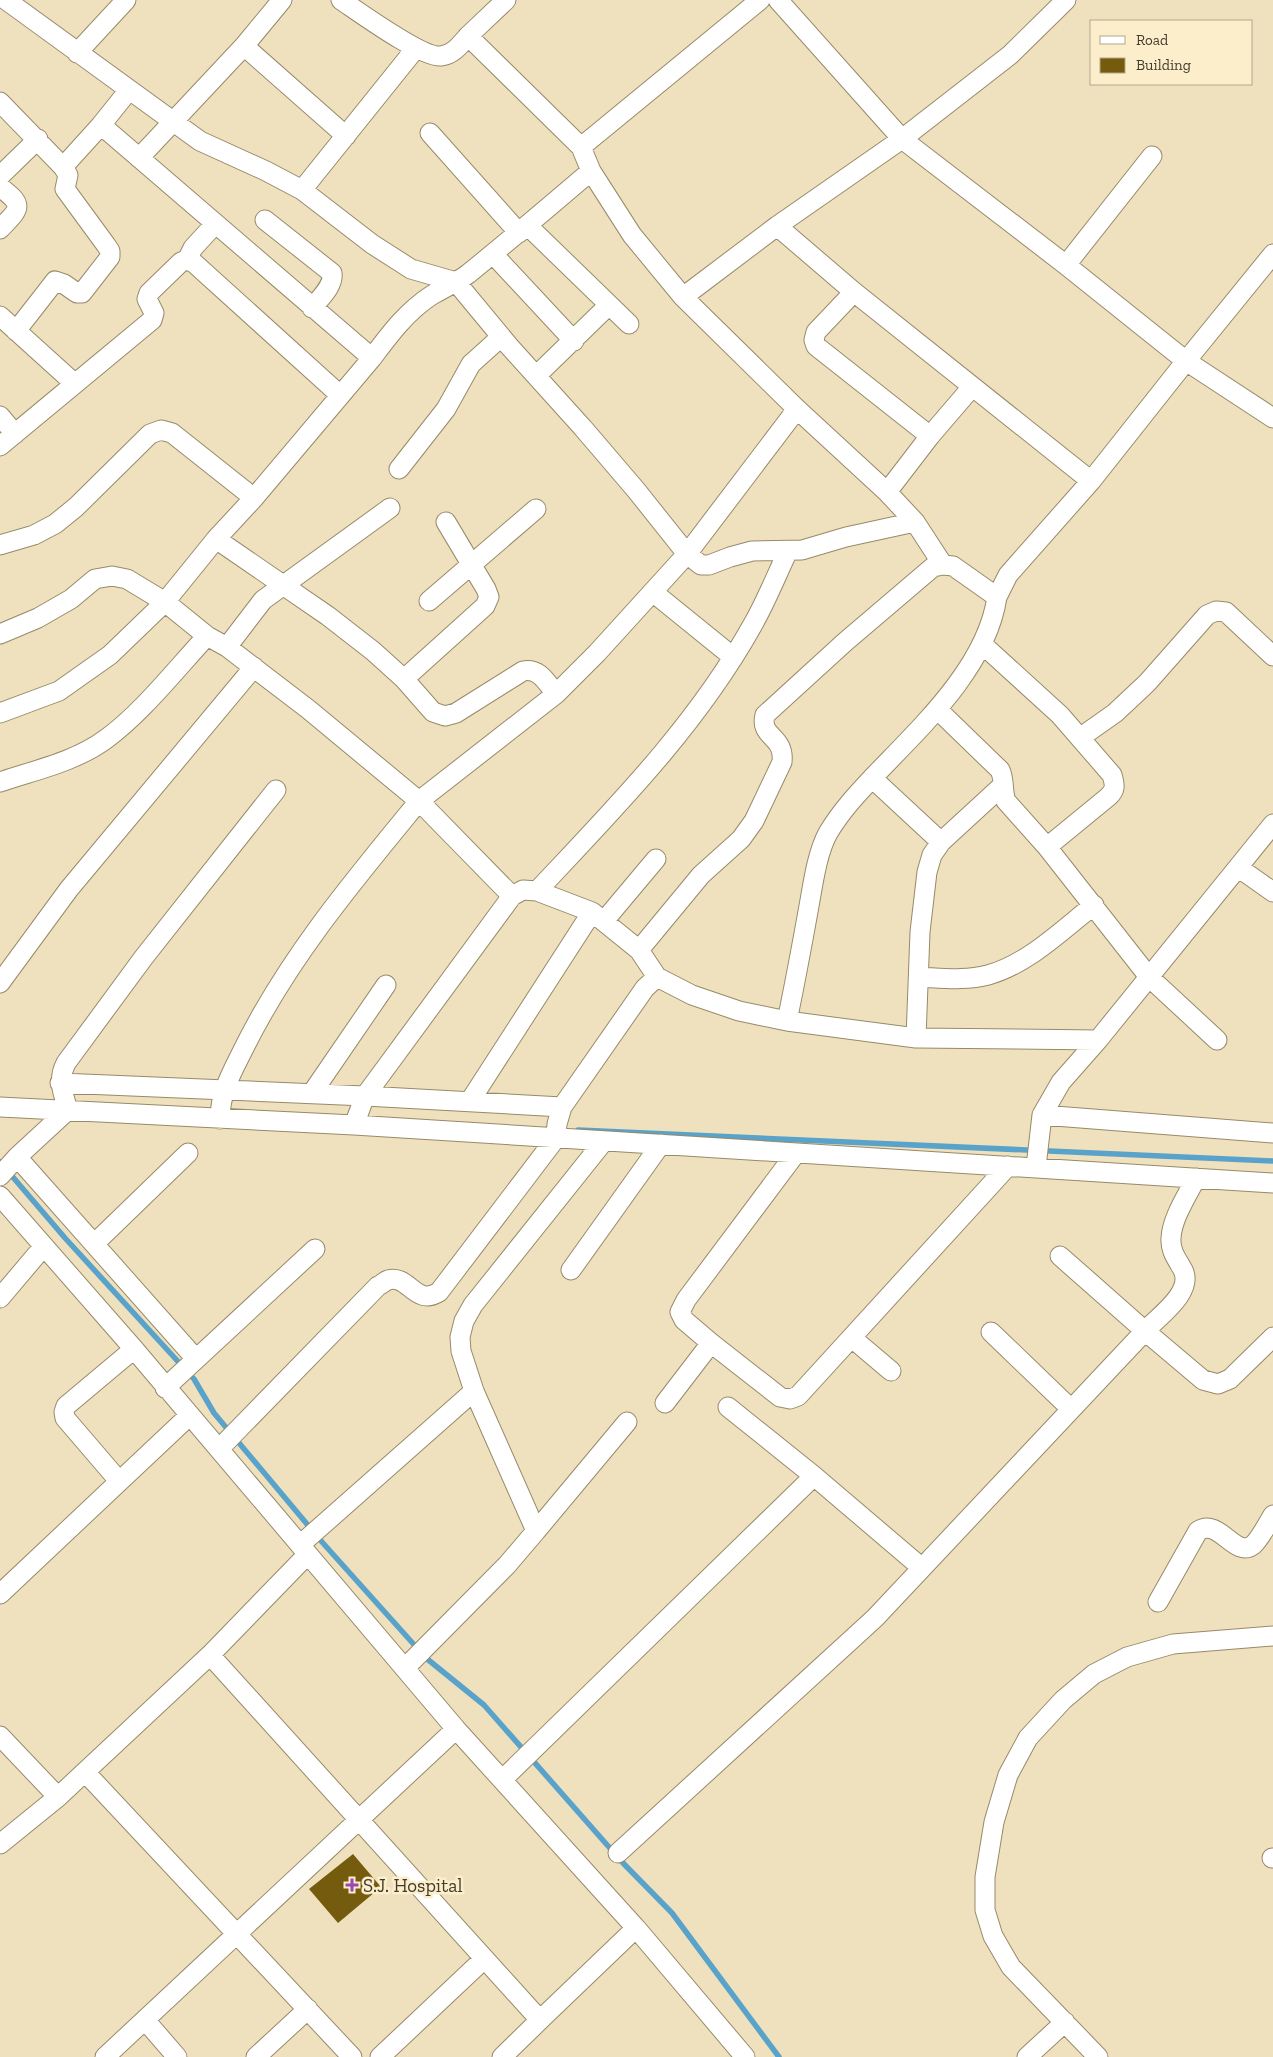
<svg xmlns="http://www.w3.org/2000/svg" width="1273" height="2057" viewBox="0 0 1273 2057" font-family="'Zilla Slab',serif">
<rect width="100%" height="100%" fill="#efe1be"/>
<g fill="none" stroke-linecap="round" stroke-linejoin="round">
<path stroke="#59a2ca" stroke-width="5.5" d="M 578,1130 L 1273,1161
M 0,1162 L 65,1238 L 194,1379 L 214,1413 L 322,1542 L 426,1658 L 484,1705 L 623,1863 L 672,1913 L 779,2057"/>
</g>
<path fill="#755b0e" d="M 353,1854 L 381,1887 L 338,1923 L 309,1889 Z"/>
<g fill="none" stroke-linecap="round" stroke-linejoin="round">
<defs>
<path id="minor" d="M 6,0 L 200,141 L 266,171 L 302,190 L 372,244 L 411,269 L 456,282 L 509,346 L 583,428 L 636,490 L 687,554 L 701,565 L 709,565 L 730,557 L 752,551 L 802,550 L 846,537 L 915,522
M 341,0 C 359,12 422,58 441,56 C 453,55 461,44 468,36
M 506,0 L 468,36 L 581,147
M 760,0 L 581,147 L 591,171 L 632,235 L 683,297 L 797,409 L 887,492 L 915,522 L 943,565
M 244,46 L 346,136
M 77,53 L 126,0
M 0,102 L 63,167 L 101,125 L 372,358 C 389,335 407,311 432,295 C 444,288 456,283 468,274 C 510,240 550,206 591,171
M 101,125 L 129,90
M 430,133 L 519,233
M 139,158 L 244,46 L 282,0
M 0,176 L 38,139
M 0,187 C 25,206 20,208 0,229
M 302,190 L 416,48
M 265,220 L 332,273 C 334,286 320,298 312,308
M 528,226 L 629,324
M 777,226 L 902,139 L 1010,55 L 1066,0
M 493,254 L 574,341
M 1273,254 L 1186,361 L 1273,418
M 187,260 L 193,248 L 215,224
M 1066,265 L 1152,156
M 854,292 L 816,332 L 814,340 L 816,346 L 930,436 L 972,387
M 683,297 L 777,226 L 854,292 L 1091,481 L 1186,361 L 1066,265 L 902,139 L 778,0
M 0,316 L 74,383
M 16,331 L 55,281 L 64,284 L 77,293 L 82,293 L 110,257 L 110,251 L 106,245 L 65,189 L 68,175 L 63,167
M 536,376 L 609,305
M 0,416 L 15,434
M 0,446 L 152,320 L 154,313 L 147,299 L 149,293 L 181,262 L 187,260 L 194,263 L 340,395
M 399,469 L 446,409 L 471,364 L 501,337
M 887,492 L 930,436
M 216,539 L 328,616 L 373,651 L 404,679 L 433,712 L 445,716 L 456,713 L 523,671 C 540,668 546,682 556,694
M 0,545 L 34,535 L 55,524 L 76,507 L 150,434 L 161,430 L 172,433 L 254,498
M 654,593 L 733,657
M 429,601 L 536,509
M 0,634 L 38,618 L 71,599 L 95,579 L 112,576 L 127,579 L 165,602 L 207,636 L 227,647 L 263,600 L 390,508
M 982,644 L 1060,715 L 1112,775 C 1115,785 1116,790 1108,797 L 1047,847
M 404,679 L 485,606 L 489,597 L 486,589 L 446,522
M 937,709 L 1000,770 C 1005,780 1002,791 1006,801 L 1047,847 L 1149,977 L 1217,1040
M 0,713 L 59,691 L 110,655 L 165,602 L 216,539 L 254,498 L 372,358
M 1081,737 L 1115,713 L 1147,683 L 1207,615 L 1216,611 L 1226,612 L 1273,656
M 872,778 L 941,842
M 0,782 C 35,770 75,762 106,739 C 141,714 177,668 207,636
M 1239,868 L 1273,892
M 537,891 C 615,808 696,726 752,626 C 766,602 776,576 788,551
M 512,896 L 419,801 L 556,694 L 597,653 L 687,554 L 797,409
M 604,921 L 656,859
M 639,950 L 701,875 L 741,839 L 754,821 L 782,762 C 785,735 759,738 765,715 L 845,642 L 933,567 L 943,565 L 953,566 L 997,597 L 1008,575 L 1091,481
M 919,977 C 942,978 966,981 988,975 C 1028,964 1062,930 1094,905
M 0,983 L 69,889 L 254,667
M 787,1021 C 795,983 802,945 809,906 C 813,884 817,853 828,833 C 841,811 858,793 875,775 C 922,726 987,666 997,597
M 916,1038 L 1098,1040
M 60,1083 L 365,1096 L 562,1107
M 312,1093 L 386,985
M 470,1101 L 592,912
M 0,1107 L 354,1125 L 1273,1183
M 1042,1115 L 1273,1133
M 220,1119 C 220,1092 232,1072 244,1048 C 289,957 355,879 419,801 L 308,709 L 227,647
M 354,1125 L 365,1096 L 512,896 L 523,890 L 537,891 L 592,912 L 639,950 L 657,977
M 17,1157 L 196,1359
M 1036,1167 L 1042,1115 L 1061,1082 L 1098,1040 L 1273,824
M 0,1176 L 17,1157 L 68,1110 C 63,1093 57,1080 66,1063 L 144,957 L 276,790
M 0,1196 L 134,1349 L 456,1729 L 636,1928 L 745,2057
M 94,1244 L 188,1153
M 1060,1256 L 1145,1331 C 1159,1316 1194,1292 1183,1270 C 1177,1259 1170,1251 1171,1238 C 1172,1218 1187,1196 1196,1178
M 571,1270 L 661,1144
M 0,1298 L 44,1246
M 991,1332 L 1070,1408
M 852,1338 L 891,1371
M 711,1343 L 684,1320 L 680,1312 L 686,1300 L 796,1153
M 165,1388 L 315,1249
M 665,1403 L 711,1343 L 780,1397 L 790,1399 L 798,1396 L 1008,1166
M 728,1407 L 814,1476 L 922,1568
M 219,1449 L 378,1286 C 381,1285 385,1281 388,1280 C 409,1274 415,1307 439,1292 L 556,1138 L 557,1124 L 562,1107 L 645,988 L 657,977 L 692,995 L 739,1011 L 787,1021 L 916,1038 L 920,932 L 927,872 L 932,855 L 941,842 L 1003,785
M 119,1481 L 65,1418 L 64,1412 L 66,1406 L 134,1349
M 536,1531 L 627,1422
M 301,1544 L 474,1391
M 0,1594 L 190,1415
M 1158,1602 L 1198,1531 C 1219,1517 1235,1559 1253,1545 C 1260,1539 1268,1523 1273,1515
M 210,1655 L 540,2020 L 636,1928
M 406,1667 L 507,1565 L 536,1531 L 474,1391 L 461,1351 L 460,1337 L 464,1321 L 473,1305 L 604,1141
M 0,1736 L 58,1797 L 0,1844
M 85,1772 L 352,2057
M 503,1779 L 814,1476
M 58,1797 L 210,1655 L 308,1554
M 618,1853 L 875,1618 L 1145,1331 L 1203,1380 L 1218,1384 L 1230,1379 L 1273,1337
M 1272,1858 L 1273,1858
M 145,2020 L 177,2057
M 105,2057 L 456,1729
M 256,2057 L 308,2009
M 380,2057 L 484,1959
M 502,2057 L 540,2020
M 1027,2057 L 1065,2022
M 1098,2057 L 1011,1967 L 993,1936 L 985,1910 L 985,1877 L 994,1822 L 1008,1775 L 1028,1738 L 1063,1700 L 1094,1674 L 1127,1657 L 1173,1644 L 1273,1636"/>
</defs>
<use href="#minor" stroke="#978a69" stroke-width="21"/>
<use href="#minor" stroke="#fff" stroke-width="19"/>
</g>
<path fill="#9a46b4" stroke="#fdeecb" stroke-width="2" d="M349.5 1877.5h5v5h5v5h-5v5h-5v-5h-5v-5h5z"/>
<g text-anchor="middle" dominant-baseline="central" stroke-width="5" stroke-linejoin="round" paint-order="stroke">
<g font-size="19" fill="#423c2e" stroke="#fdeecb" text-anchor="start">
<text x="363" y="1885">S.J. Hospital</text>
</g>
</g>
<rect x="1090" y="20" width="162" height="65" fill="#fdeecb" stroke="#b2a78c"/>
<rect x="1100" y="36" width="25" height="8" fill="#ffffff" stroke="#b2a78c"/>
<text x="1136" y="45" font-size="15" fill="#423c2e">Road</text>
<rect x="1100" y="58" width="25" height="15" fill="#755b0e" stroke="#b2a78c"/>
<text x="1136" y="70" font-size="15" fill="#423c2e">Building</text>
</svg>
